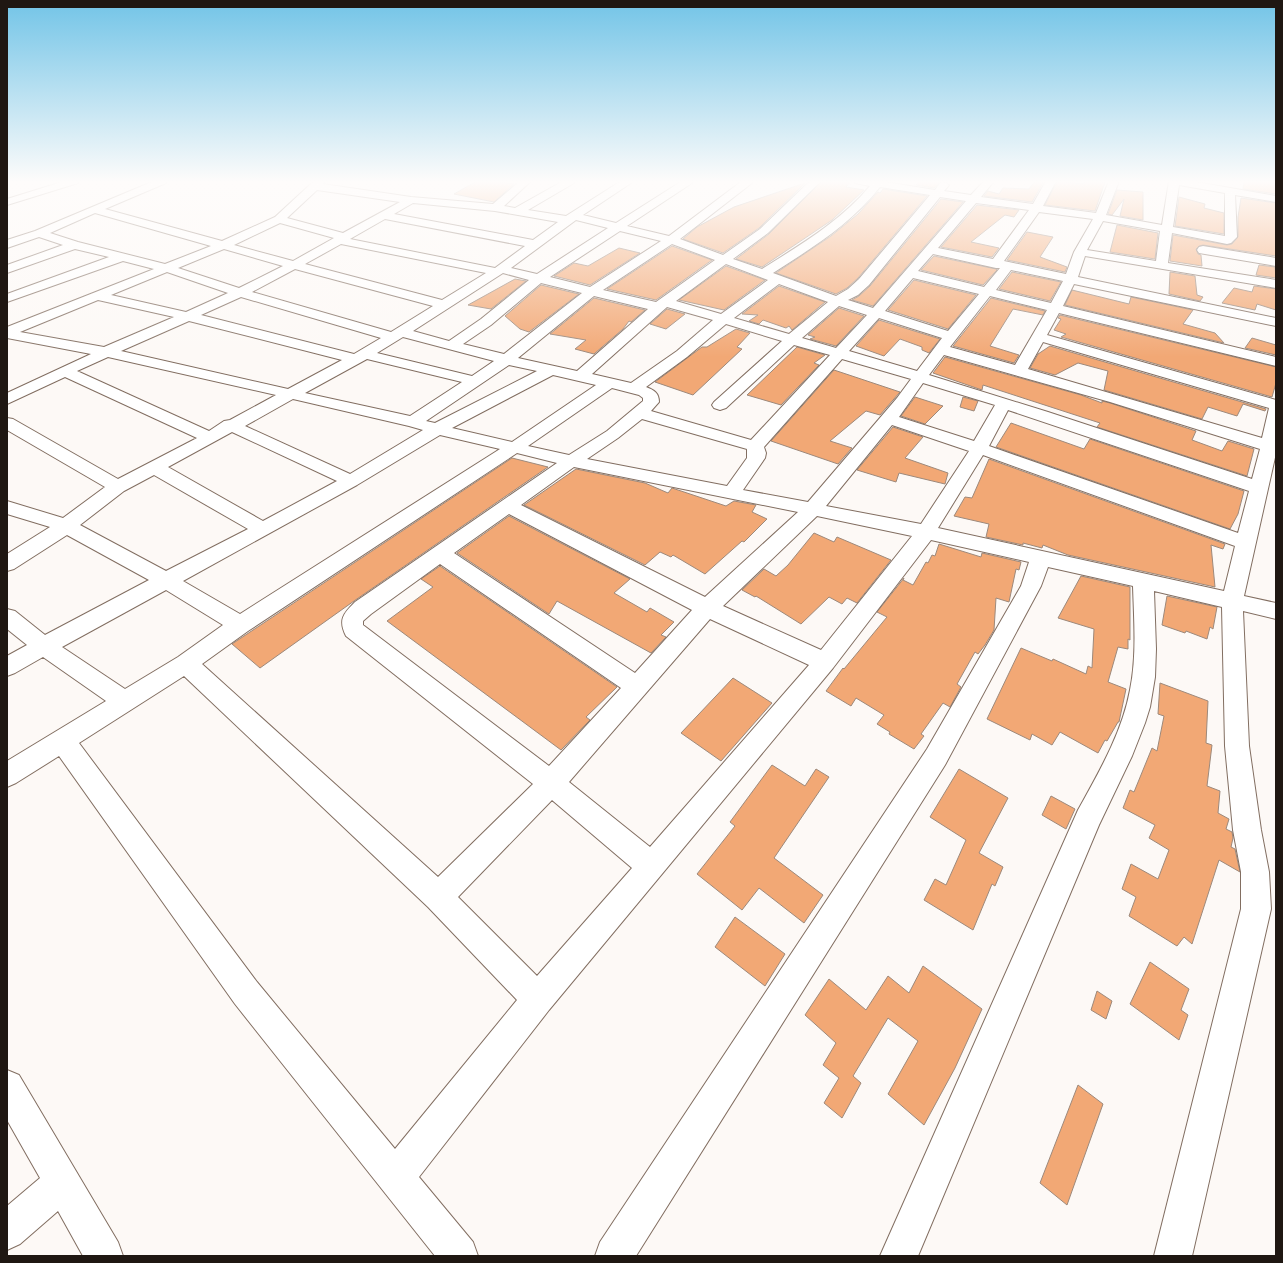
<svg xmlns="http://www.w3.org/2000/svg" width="1283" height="1263" viewBox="0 0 1283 1263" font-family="'Golos Text',sans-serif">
<rect width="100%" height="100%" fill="#fdf9f6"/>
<path fill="#f2a875" stroke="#9d897b" d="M 477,181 L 492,181 L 514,184 L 494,202 L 454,194 Z
M 822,181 L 851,181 L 846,187 L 864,190 L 832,220 L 762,267 L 736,259 L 769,234 Z
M 919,181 L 941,181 L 934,188 L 916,185 Z
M 1035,181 L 1044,181 L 1032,202 L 984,196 L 988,191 L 999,194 L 1003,188 L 1029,189 Z
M 1057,181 L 1082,184 L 1086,181 L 1105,182 L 1095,211 L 1045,205 Z
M 1244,181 L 1276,181 L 1276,194 L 1243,189 Z
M 805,183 L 759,228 L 723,253 L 683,239 L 697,227 L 734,207 Z
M 883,189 L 927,196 L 858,278 L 847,288 L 836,294 L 776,273 L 831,236 L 858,214 L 878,192 L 880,193 Z
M 1117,190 L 1143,192 L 1143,220 L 1120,216 L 1124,199 L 1112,215 L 1108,214 Z
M 1179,197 L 1205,204 L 1204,208 L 1224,213 L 1224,234 L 1175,226 Z
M 1241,198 L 1276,203 L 1276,256 L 1203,245 L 1199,246 L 1196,249 L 1198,254 L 1201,255 L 1202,266 L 1170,261 L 1173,235 L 1227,245 L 1232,244 L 1238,237 L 1238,217 Z
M 941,199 L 963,202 L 873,306 L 852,300 L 859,296 L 870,286 Z
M 977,205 L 1019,210 L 1014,217 L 1005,215 L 971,242 L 999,248 L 992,257 L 941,247 Z
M 1117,225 L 1158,233 L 1155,259 L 1110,252 Z
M 1027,232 L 1053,237 L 1040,257 L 1067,267 L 1065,272 L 1007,260 Z
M 672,246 L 712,260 L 656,300 L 607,289 Z
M 619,248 L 640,253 L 590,285 L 554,276 L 574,263 L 588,266 Z
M 934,256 L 996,269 L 997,270 L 983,285 L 921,270 Z
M 1259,265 L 1275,267 L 1276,278 L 1256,275 Z
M 726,266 L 765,280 L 724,310 L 679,300 Z
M 1012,272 L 1061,282 L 1050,301 L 999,289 Z
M 1170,272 L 1195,276 L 1197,295 L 1203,297 L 1200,301 L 1169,294 Z
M 515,279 L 526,281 L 491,309 L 468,305 Z
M 914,280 L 976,295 L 948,329 L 888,310 Z
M 541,285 L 579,294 L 529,332 L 520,329 L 505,316 Z
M 779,286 L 825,302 L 792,330 L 789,326 L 786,328 L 763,320 L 759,324 L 749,321 L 758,315 L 742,314 Z
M 1254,286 L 1276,289 L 1276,310 L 1257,304 L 1255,310 L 1222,303 L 1234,288 L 1252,292 Z
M 1072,290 L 1129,304 L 1131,297 L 1193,310 L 1183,324 L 1215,333 L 1224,343 L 1065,305 Z
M 594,298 L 645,310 L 631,322 L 629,321 L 623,329 L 594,354 L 575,349 L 586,340 L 550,334 Z
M 991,298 L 1045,311 L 1043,315 L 1013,309 L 990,346 L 1019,355 L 1014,363 L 953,346 Z
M 839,308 L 864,316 L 836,346 L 810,339 L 815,337 L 808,335 Z
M 667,309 L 685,314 L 666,329 L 650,324 Z
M 1060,315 L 1276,367 L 1276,383 L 1272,397 L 1061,337 L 1066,334 L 1054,330 L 1061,319 L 1058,318 Z
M 879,320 L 940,339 L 929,353 L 922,350 L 922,347 L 900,339 L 884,356 L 856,346 Z
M 736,329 L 750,333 L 737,347 L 742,349 L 693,395 L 655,382 L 702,347 L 707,347 Z
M 1252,338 L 1276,345 L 1276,355 L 1245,348 Z
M 1050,346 L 1266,409 L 1265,411 L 1243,404 L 1237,416 L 1208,407 L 1202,419 L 1104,390 L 1108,371 L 1078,363 L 1055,375 L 1030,368 L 1038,354 Z
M 797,347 L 825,355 L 814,363 L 819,365 L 781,405 L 747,395 Z
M 945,357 L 1081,395 L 1102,403 L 1102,401 L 1110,403 L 1196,431 L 1192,440 L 1222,451 L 1228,441 L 1254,449 L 1247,476 L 1097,427 L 1100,423 L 983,385 L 982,390 L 933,373 Z
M 834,370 L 900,392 L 880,415 L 866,411 L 830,441 L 852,448 L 838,464 L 771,441 Z
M 915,397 L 943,406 L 925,424 L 901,416 Z
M 963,397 L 978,401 L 974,411 L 960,407 Z
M 1011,423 L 1084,449 L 1090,439 L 1244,491 L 1238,514 L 1230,529 L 996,447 Z
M 893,427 L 923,437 L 905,458 L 948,473 L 945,484 L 899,473 L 896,482 L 857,470 Z
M 512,458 L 548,467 L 354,601 L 260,668 L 232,644 Z
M 989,459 L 1225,544 L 1223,549 L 1211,545 L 1215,587 L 1068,555 L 1043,545 L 1042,548 L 1023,543 L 1023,545 L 986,537 L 989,524 L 954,516 L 965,497 L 972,498 Z
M 576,469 L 645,483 L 668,493 L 672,488 L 726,506 L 734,501 L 756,505 L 752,512 L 767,519 L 744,542 L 742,541 L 705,574 L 673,555 L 671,557 L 660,552 L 645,565 L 524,505 Z
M 509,516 L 630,579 L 614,593 L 647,612 L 650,608 L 674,622 L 661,635 L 666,637 L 651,653 L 557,601 L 549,614 L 457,553 Z
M 814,533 L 834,542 L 837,537 L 891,560 L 857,603 L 847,598 L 842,604 L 829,597 L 801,624 L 756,596 L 755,597 L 742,590 L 764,569 L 776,576 L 788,565 Z
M 939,544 L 981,557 L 982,553 L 1021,562 L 1019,570 L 1016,569 L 1009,602 L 996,598 L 994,630 L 985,645 L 978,654 L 975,652 L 957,684 L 961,687 L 950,707 L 943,703 L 921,734 L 924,736 L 914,749 L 889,734 L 890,732 L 877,724 L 884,715 L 856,698 L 851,706 L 826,691 L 843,668 L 844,669 L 887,617 L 877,612 L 904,578 L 903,580 L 913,585 L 926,562 L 928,563 L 932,555 L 935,556 Z
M 440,566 L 617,687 L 586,717 L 590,720 L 561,750 L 387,621 L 433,587 L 421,579 Z
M 1081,576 L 1130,587 L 1130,640 L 1128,639 L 1128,649 L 1118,647 L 1108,682 L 1126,689 L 1119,722 L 1118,722 L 1107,741 L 1105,740 L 1098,753 L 1060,732 L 1052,745 L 1032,734 L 1030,740 L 987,719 L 1021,648 L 1052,661 L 1053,659 L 1086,674 L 1088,666 L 1092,668 L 1094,629 L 1058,618 Z
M 1167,596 L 1217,607 L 1213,629 L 1210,627 L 1207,639 L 1186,631 L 1185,633 L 1162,625 Z
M 733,678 L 772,703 L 721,761 L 681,733 Z
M 1160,683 L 1208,701 L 1206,743 L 1212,745 L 1207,786 L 1220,791 L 1218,813 L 1229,819 L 1226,829 L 1232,832 L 1233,838 L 1231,847 L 1235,849 L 1240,872 L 1219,860 L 1192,944 L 1184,937 L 1177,946 L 1129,916 L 1136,897 L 1122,889 L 1131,864 L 1158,879 L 1169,850 L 1149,838 L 1155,825 L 1123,808 L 1130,790 L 1134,792 L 1152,748 L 1157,751 L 1164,716 L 1158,714 Z
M 772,765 L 805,786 L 816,769 L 829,777 L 774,858 L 823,895 L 804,923 L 759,888 L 742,910 L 697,874 L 735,826 L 730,822 Z
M 959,769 L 1008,798 L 979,853 L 1003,867 L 995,886 L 992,884 L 973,930 L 924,900 L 935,879 L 946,885 L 966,840 L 930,817 Z
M 1051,796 L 1075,809 L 1066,829 L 1042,815 Z
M 735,917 L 785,954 L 765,986 L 715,947 Z
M 1150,962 L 1189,989 L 1181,1010 L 1188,1015 L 1179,1040 L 1130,1004 Z
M 923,966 L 982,1009 L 955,1068 L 924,1125 L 888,1094 L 918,1041 L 888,1018 L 853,1076 L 861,1083 L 842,1118 L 824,1103 L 839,1078 L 823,1065 L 836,1043 L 805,1015 L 829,979 L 866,1010 L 888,976 L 909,993 Z
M 1097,991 L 1112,1001 L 1106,1019 L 1091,1010 Z
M 1078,1085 L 1103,1104 L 1067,1205 L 1040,1183 Z"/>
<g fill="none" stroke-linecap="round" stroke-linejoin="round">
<defs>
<path id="minor" d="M 65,181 L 79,181 L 78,183 L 7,205 L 7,199 Z
M 154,181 L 167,181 L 166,183 L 105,209 L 222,241 L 275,217 L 314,181 L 325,181 L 323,184 L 411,197 L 493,204 L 520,181 L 531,181 L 504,206 L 515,208 L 563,181 L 575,181 L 574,183 L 528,210 L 566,216 L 621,181 L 632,181 L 631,183 L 583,215 L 616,223 L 682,181 L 693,181 L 692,183 L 627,226 L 669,236 L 742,181 L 753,181 L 752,183 L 680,239 L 723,255 L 760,229 L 810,181 L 821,181 L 768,233 L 733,259 L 762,269 C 800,245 841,221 870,186 L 855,183 L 854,181 L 885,181 L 885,182 L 935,190 L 940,183 L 944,182 L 949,185 L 944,191 L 971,195 L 984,181 L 994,181 L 981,197 L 1033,204 L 1046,181 L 1056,181 L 1043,206 L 1096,213 L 1109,181 L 1119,181 L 1106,215 L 1162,225 L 1169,181 L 1190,181 L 1276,196 L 1276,202 L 1235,195 L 1237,237 L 1231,243 L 1227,244 L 1172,233 L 1168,263 L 1276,280 L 1276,288 L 1085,256 L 1078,277 L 1276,318 L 1276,326 L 1074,284 L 1063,306 L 1276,357 L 1276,366 L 1059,313 L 1047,335 L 1276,400 L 1276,453 L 1244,596 L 1276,603 L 1276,619 L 1243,611 L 1249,746 L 1261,830 L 1269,872 L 1271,909 L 1192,1256 L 1154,1256 L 1241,909 L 1241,872 L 1233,830 L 1225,746 L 1222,607 L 1154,591 L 1156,649 L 1155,677 L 1150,707 L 1145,723 L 1132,756 L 1099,825 L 918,1256 L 880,1256 L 1078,810 C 1099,772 1122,733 1130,690 C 1137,656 1134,620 1133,586 L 1048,567 L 1041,586 L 945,765 L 636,1256 L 595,1256 L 600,1242 L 927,749 L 1021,586 L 1029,562 L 931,540 L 833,668 L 549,1010 L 419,1177 L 473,1242 L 478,1256 L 435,1256 L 235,1004 L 59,756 L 16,783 L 7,787 L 7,761 L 106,701 L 43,657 L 15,673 L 7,676 L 7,656 L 27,645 L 7,629 L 7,609 L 15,611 L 45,635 L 149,580 L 67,535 L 14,569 L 7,571 L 7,554 L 50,527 L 7,514 L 7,501 L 63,518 L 105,487 L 7,430 L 7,418 L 13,419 L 118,479 L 197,438 L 65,377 L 7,404 L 7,393 L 91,354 L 7,338 L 7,327 L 154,269 L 123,261 L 7,302 L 7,294 L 109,257 L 75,249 L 7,273 L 7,265 L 63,245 L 39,237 L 7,248 L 7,240 L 35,231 ZM 1179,185 L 1225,193 L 1225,236 L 1173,227 ZM 880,187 L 930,195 L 859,279 L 848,289 L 836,296 L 773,273 C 812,248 851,224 880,187 ZM 317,190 L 400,202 L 343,233 L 287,218 ZM 940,197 L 966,201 L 873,308 L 848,300 L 858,295 L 869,285 ZM 413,203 L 495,211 L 558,222 L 533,240 L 394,214 ZM 976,203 L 1029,210 L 993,259 L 938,248 ZM 1039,212 L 1093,219 L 1074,252 L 1066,274 L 1004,261 ZM 95,213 L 211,246 L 165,264 L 78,242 L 50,233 ZM 385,219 L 525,246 L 495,268 L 350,239 ZM 576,220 L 608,228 L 537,274 L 511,268 ZM 1103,221 L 1160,231 L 1156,261 L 1087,250 ZM 280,223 L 334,238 L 293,261 L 234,245 ZM 620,231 L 661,241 L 590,287 L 550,277 ZM 341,244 L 486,273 L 442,300 L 305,264 ZM 672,244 L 715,260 L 656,302 L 603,290 ZM 224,249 L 283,266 L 239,288 L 178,268 ZM 933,254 L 996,268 L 1000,268 L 984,287 L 918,271 ZM 726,264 L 768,280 L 721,314 L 676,301 ZM 295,269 L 433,306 L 391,332 L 252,292 ZM 1011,270 L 1063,281 L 1051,303 L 996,290 ZM 167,272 L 228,293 L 186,312 L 111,295 ZM 503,273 L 529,280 L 481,319 L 449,341 L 413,331 ZM 913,278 L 979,294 L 948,331 L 885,311 ZM 541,283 L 582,293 L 504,354 L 463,344 L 491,325 ZM 779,284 L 828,302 L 789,334 L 734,318 ZM 594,296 L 648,309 L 577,371 L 518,358 ZM 990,296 L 1047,310 L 1015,365 L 950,347 ZM 241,297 L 381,338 L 354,354 L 201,315 ZM 98,300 L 174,317 L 104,347 L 20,332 ZM 839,306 L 867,315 L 836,348 L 802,338 ZM 667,307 L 713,320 L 677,351 L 631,383 L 592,374 ZM 879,318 L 942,338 L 917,371 L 849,351 ZM 189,321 L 342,360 L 288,389 L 121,351 ZM 726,324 L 782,341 L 714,402 L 712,405 L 714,408 L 720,410 L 726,408 L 794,345 L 830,355 L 751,440 L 651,411 L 659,402 C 659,393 654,390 646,387 L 687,357 ZM 403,337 L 494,361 L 472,376 L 377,353 ZM 1043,342 L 1269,408 L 1262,438 L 1028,369 ZM 944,355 L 1110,402 L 1260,449 L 1252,479 L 1048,412 L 929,375 ZM 108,357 L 276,395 L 230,420 L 224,421 L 209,431 L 77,371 ZM 367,359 L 462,382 L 410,416 L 305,393 ZM 842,359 L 911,379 L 897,398 L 808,502 L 743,490 L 765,458 L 766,453 L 764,447 ZM 509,365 L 537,371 L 435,423 L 426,421 ZM 553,375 L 596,385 L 512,442 L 452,428 ZM 923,383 L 995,405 L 974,441 L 899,417 ZM 612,388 L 639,395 L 643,398 L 643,401 L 607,431 L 569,455 L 528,446 ZM 293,399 L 409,426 L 423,430 L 350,474 L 245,426 ZM 1008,410 L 1249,491 L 1238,533 L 989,446 ZM 642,419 L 747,449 L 747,458 L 727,486 L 587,459 L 618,438 ZM 892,425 L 969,451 L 921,524 L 826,506 ZM 232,432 L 337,481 L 263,521 L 168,467 ZM 440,435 L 500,449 L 240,614 L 183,581 L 357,485 ZM 517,453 L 557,463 L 355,602 C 343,614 338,620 346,636 L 533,784 L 438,877 L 202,664 L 248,631 ZM 983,455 L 1235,546 L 1224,591 L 938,528 ZM 574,467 L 798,512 L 705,597 L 521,505 ZM 154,475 L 248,529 L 166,571 L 80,525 L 124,491 ZM 509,514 L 692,610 L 635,673 L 454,553 ZM 817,516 L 912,536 L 821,650 L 723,606 ZM 440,564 L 621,688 L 549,766 L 363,625 L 363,621 L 371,614 ZM 166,590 L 223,625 L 178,657 L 125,689 L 62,647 ZM 710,619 L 809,665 L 650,847 L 569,782 ZM 184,676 L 428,907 L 517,1000 L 395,1149 L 257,982 L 79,743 ZM 552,800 L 632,868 L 537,976 L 458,897 Z
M 1203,246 L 1276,258 L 1276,266 L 1199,253 L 1197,250 L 1199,247 Z
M 7,1070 L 19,1075 L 118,1242 L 123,1256 L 83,1256 L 58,1211 L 20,1244 L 7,1250 L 7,1206 L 40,1178 L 7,1120 Z"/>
</defs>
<use href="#minor" stroke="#826e61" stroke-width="2"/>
<use href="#minor" fill="#fff" fill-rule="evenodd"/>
</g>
<linearGradient id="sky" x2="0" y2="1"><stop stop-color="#72c4e7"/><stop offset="0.51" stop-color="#fefcfb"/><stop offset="1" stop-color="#fefcfb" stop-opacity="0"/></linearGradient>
<rect width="1283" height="357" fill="url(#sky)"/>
<rect width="1283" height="1263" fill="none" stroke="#1f1712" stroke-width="16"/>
</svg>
